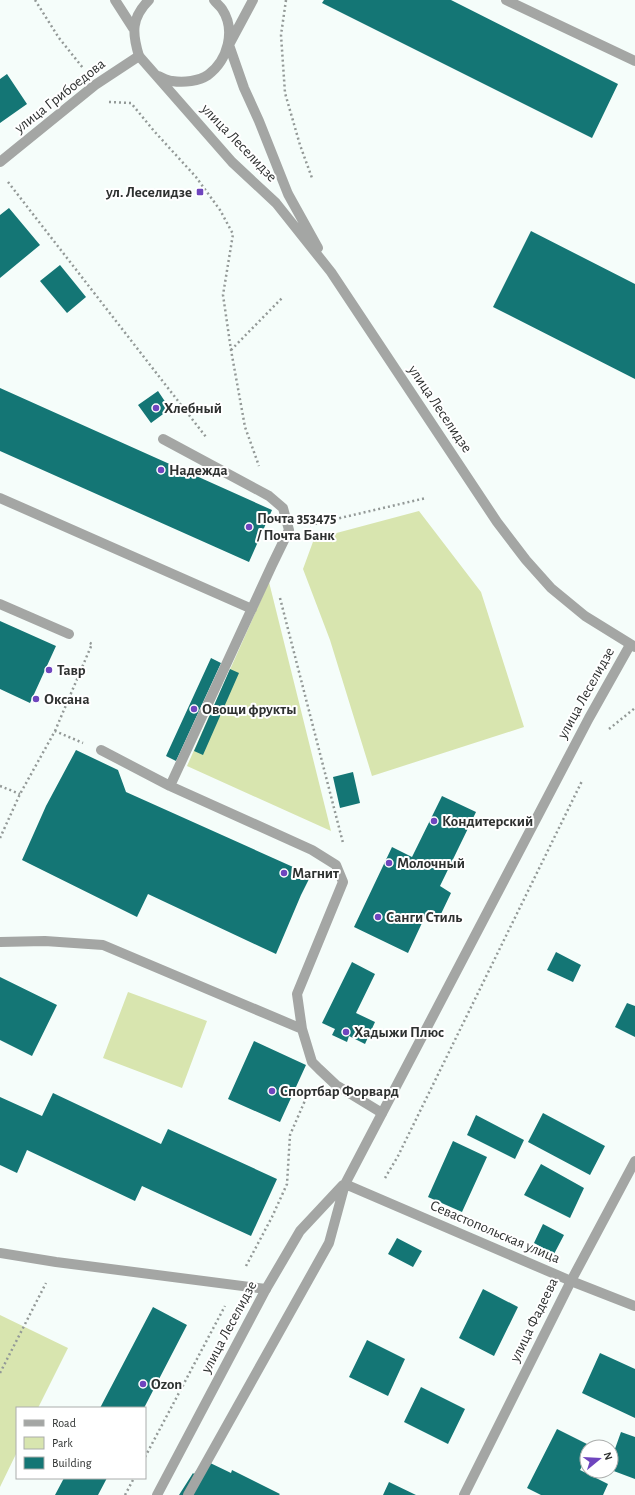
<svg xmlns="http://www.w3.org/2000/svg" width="635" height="1495" viewBox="0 0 635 1495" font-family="'Alegreya Sans',sans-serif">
<rect width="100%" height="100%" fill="#f5fdfa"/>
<path fill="#d8e5af" d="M 419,511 L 481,592 L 524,727 L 372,776 L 330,640 L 303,569 L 314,539 Z
M 269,582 L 331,831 L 187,766 Z
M 128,992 L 207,1021 L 182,1088 L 103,1058 Z
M 0,1315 L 68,1348 L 38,1408 L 17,1408 L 17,1452 L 0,1487 Z"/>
<path fill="#147675" d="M 324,0 L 451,0 L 618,84 L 592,138 L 322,3 Z
M 7,74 L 27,104 L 0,123 L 0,79 Z
M 9,208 L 40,245 L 0,278 L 0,215 Z
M 531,231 L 635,284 L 635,379 L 493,307 Z
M 60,265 L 86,297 L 67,313 L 40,281 Z
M 0,388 L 272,510 L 249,562 L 0,451 Z
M 158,391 L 170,409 L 151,423 L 138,405 Z
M 0,621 L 56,646 L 30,703 L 0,689 Z
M 211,658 L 221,663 L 176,761 L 166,756 Z
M 230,669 L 239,673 L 203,755 L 194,751 Z
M 76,750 L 118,770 L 126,792 L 311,875 L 301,895 L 276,954 L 148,894 L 137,917 L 22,860 L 46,806 Z
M 353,772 L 360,803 L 340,808 L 333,777 Z
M 442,796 L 476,812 L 440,886 L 451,893 L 440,916 L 428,910 L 408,953 L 354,927 L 392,847 L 412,857 Z
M 556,952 L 581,965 L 573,982 L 547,970 Z
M 352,962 L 375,974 L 356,1013 L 375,1022 L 365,1044 L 349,1036 L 347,1042 L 332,1035 L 335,1029 L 322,1023 Z
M 0,977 L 57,1005 L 32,1056 L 0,1040 Z
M 627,1003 L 635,1006 L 635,1037 L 615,1027 Z
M 254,1041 L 306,1065 L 280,1122 L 228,1099 Z
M 53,1093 L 161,1144 L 168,1129 L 277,1179 L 251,1236 L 142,1186 L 135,1201 L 27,1150 L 17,1173 L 0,1165 L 0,1097 L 42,1116 Z
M 543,1113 L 605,1146 L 590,1175 L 528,1142 Z
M 476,1115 L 524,1140 L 515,1159 L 467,1135 Z
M 453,1141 L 487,1157 L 462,1212 L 428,1197 Z
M 541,1164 L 584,1188 L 570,1218 L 524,1195 Z
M 543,1224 L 564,1235 L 554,1254 L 534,1243 Z
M 397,1238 L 422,1251 L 413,1267 L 388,1254 Z
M 483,1289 L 518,1307 L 494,1356 L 459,1338 Z
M 153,1307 L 187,1325 L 144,1408 L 100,1408 Z
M 367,1340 L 405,1359 L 388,1396 L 349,1377 Z
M 600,1353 L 635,1369 L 635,1418 L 582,1393 Z
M 421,1387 L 465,1409 L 448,1444 L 404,1422 Z
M 557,1429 L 593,1447 L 587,1447 L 587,1457 L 580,1470 L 608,1484 L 603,1495 L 541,1495 L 527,1488 Z
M 621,1432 L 635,1437 L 635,1479 L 611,1470 L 611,1460 Z
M 204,1460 L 231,1473 L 232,1470 L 280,1494 L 279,1495 L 179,1495 L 193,1473 L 194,1474 Z
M 64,1478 L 107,1478 L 98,1495 L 55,1495 Z
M 389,1482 L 416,1495 L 383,1495 Z"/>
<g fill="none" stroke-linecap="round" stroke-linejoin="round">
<path stroke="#939997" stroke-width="2.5" stroke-dasharray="2 3" stroke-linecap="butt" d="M 35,0 L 59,38 L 83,68
M 286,0 L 281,35 L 285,93 L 300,145 L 312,178
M 109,102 L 131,103 L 154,131 L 196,177 L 220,210 L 233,234 L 223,295 L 231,350 L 245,427 L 259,466
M 8,182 L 206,437
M 231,350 L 282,298
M 310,525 L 426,498
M 280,598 L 343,843
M 609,729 L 635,708
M 55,731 L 92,644 L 88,642
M 0,786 L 20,794
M 0,838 L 20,794 L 55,731 L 83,743
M 385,1178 L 398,1156 L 582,781
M 246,1266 L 272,1217 L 287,1184 L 290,1135 L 310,1089
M 0,1373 L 46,1283
M 145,1457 L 225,1306
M 125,1495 L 134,1478"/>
<path stroke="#a4a6a4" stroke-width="10" d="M 506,0 L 635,61
M 163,439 L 269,496 L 283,508 L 289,530 L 272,565 L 170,786
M 0,498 L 252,609
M 0,604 L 69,634
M 101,750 L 170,786 L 312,850 L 336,865 L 343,882 L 297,994 L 302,1029 L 312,1062 L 319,1069 L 336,1085 L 382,1113
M 0,942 L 45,941 L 103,945 L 302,1029
M 0,1253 L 56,1262 L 266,1289"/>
<path stroke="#a4a6a4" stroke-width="10" d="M 0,162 L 95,85 L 139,56
M 345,1184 L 571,1281 L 635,1306
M 157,1495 L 266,1289 L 300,1231 L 343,1185
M 188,1495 L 329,1243 L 345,1184 L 589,718 L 630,645
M 464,1495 L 571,1281 L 635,1161"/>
<path stroke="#a4a6a4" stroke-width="10" d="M 115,0 L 133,28
M 149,0 C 131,18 132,33 139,56 L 232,162 L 276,203 L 331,272 L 497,522 L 526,560 L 551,588 L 585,616 L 635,647
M 230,43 L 253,0
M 229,45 L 244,88 L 259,121 L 288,194 L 318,248
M 158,76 C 163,78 168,81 172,81 C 184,83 199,81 208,75 C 228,60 236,30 222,9 C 220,6 216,3 214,0"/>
</g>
<g fill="#6f45be" stroke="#fff" stroke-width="1.5">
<rect x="196" y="188" width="8" height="8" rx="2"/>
<circle cx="156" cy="408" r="4"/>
<circle cx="161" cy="470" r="4"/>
<circle cx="249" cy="527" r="4"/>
<circle cx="49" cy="670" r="4"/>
<circle cx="36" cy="699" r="4"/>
<circle cx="194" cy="709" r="4"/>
<circle cx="434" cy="821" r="4"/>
<circle cx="389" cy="863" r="4"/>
<circle cx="284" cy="873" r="4"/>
<circle cx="378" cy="917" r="4"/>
<circle cx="346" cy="1032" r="4"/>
<circle cx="272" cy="1091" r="4"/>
<circle cx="143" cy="1384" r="4"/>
</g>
<g text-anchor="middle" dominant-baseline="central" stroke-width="4" stroke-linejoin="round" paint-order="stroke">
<g font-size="15" fill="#2e3130" stroke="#fff">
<text transform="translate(60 96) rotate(-38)">улица Грибоедова</text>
<text transform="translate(239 143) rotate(46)">улица Леселидзе</text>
<text transform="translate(440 409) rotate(56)">улица Леселидзе</text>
<text transform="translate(586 693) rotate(-61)">улица Леселидзе</text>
<text transform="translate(495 1232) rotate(23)">Севастопольская улица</text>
<text transform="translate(534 1320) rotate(-64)">улица Фадеева</text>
<text transform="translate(229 1327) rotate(-62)">улица Леселидзе</text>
</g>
<g font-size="15" font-weight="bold" fill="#2e3130" stroke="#fff" text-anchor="start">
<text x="192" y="192" text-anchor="end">ул. Леселидзе</text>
<text x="164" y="408">Хлебный</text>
<text x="169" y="470">Надежда</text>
<text x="257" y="518">Почта 353475<tspan x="257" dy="17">/ Почта Банк</tspan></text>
<text x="57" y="670">Тавр</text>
<text x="44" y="699">Оксана</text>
<text x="202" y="709">Овощи фрукты</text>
<text x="442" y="821">Кондитерский</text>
<text x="397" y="863">Молочный</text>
<text x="292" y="873">Магнит</text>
<text x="386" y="917">Санги Стиль</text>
<text x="354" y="1032">Хадыжи Плюс</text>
<text x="280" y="1091">Спортбар Форвард</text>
<text x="151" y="1384">Ozon</text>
</g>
</g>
<rect x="16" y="1407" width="130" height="72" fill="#ffffff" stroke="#abadac"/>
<rect x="24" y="1420" width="20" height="6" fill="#a4a6a4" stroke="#abadac"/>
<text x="52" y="1427" font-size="12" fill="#2e3130">Road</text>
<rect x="24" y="1437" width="20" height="12" fill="#d8e5af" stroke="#abadac"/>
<text x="52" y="1447" font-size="12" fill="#2e3130">Park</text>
<rect x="24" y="1457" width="20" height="12" fill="#147675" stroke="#abadac"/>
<text x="52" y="1467" font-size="12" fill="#2e3130">Building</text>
<g transform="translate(599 1459) rotate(72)"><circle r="19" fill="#ffffff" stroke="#abadac"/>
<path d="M0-3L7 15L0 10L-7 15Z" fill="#6f45be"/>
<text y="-6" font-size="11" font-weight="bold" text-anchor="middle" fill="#2e3130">N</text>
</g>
</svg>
